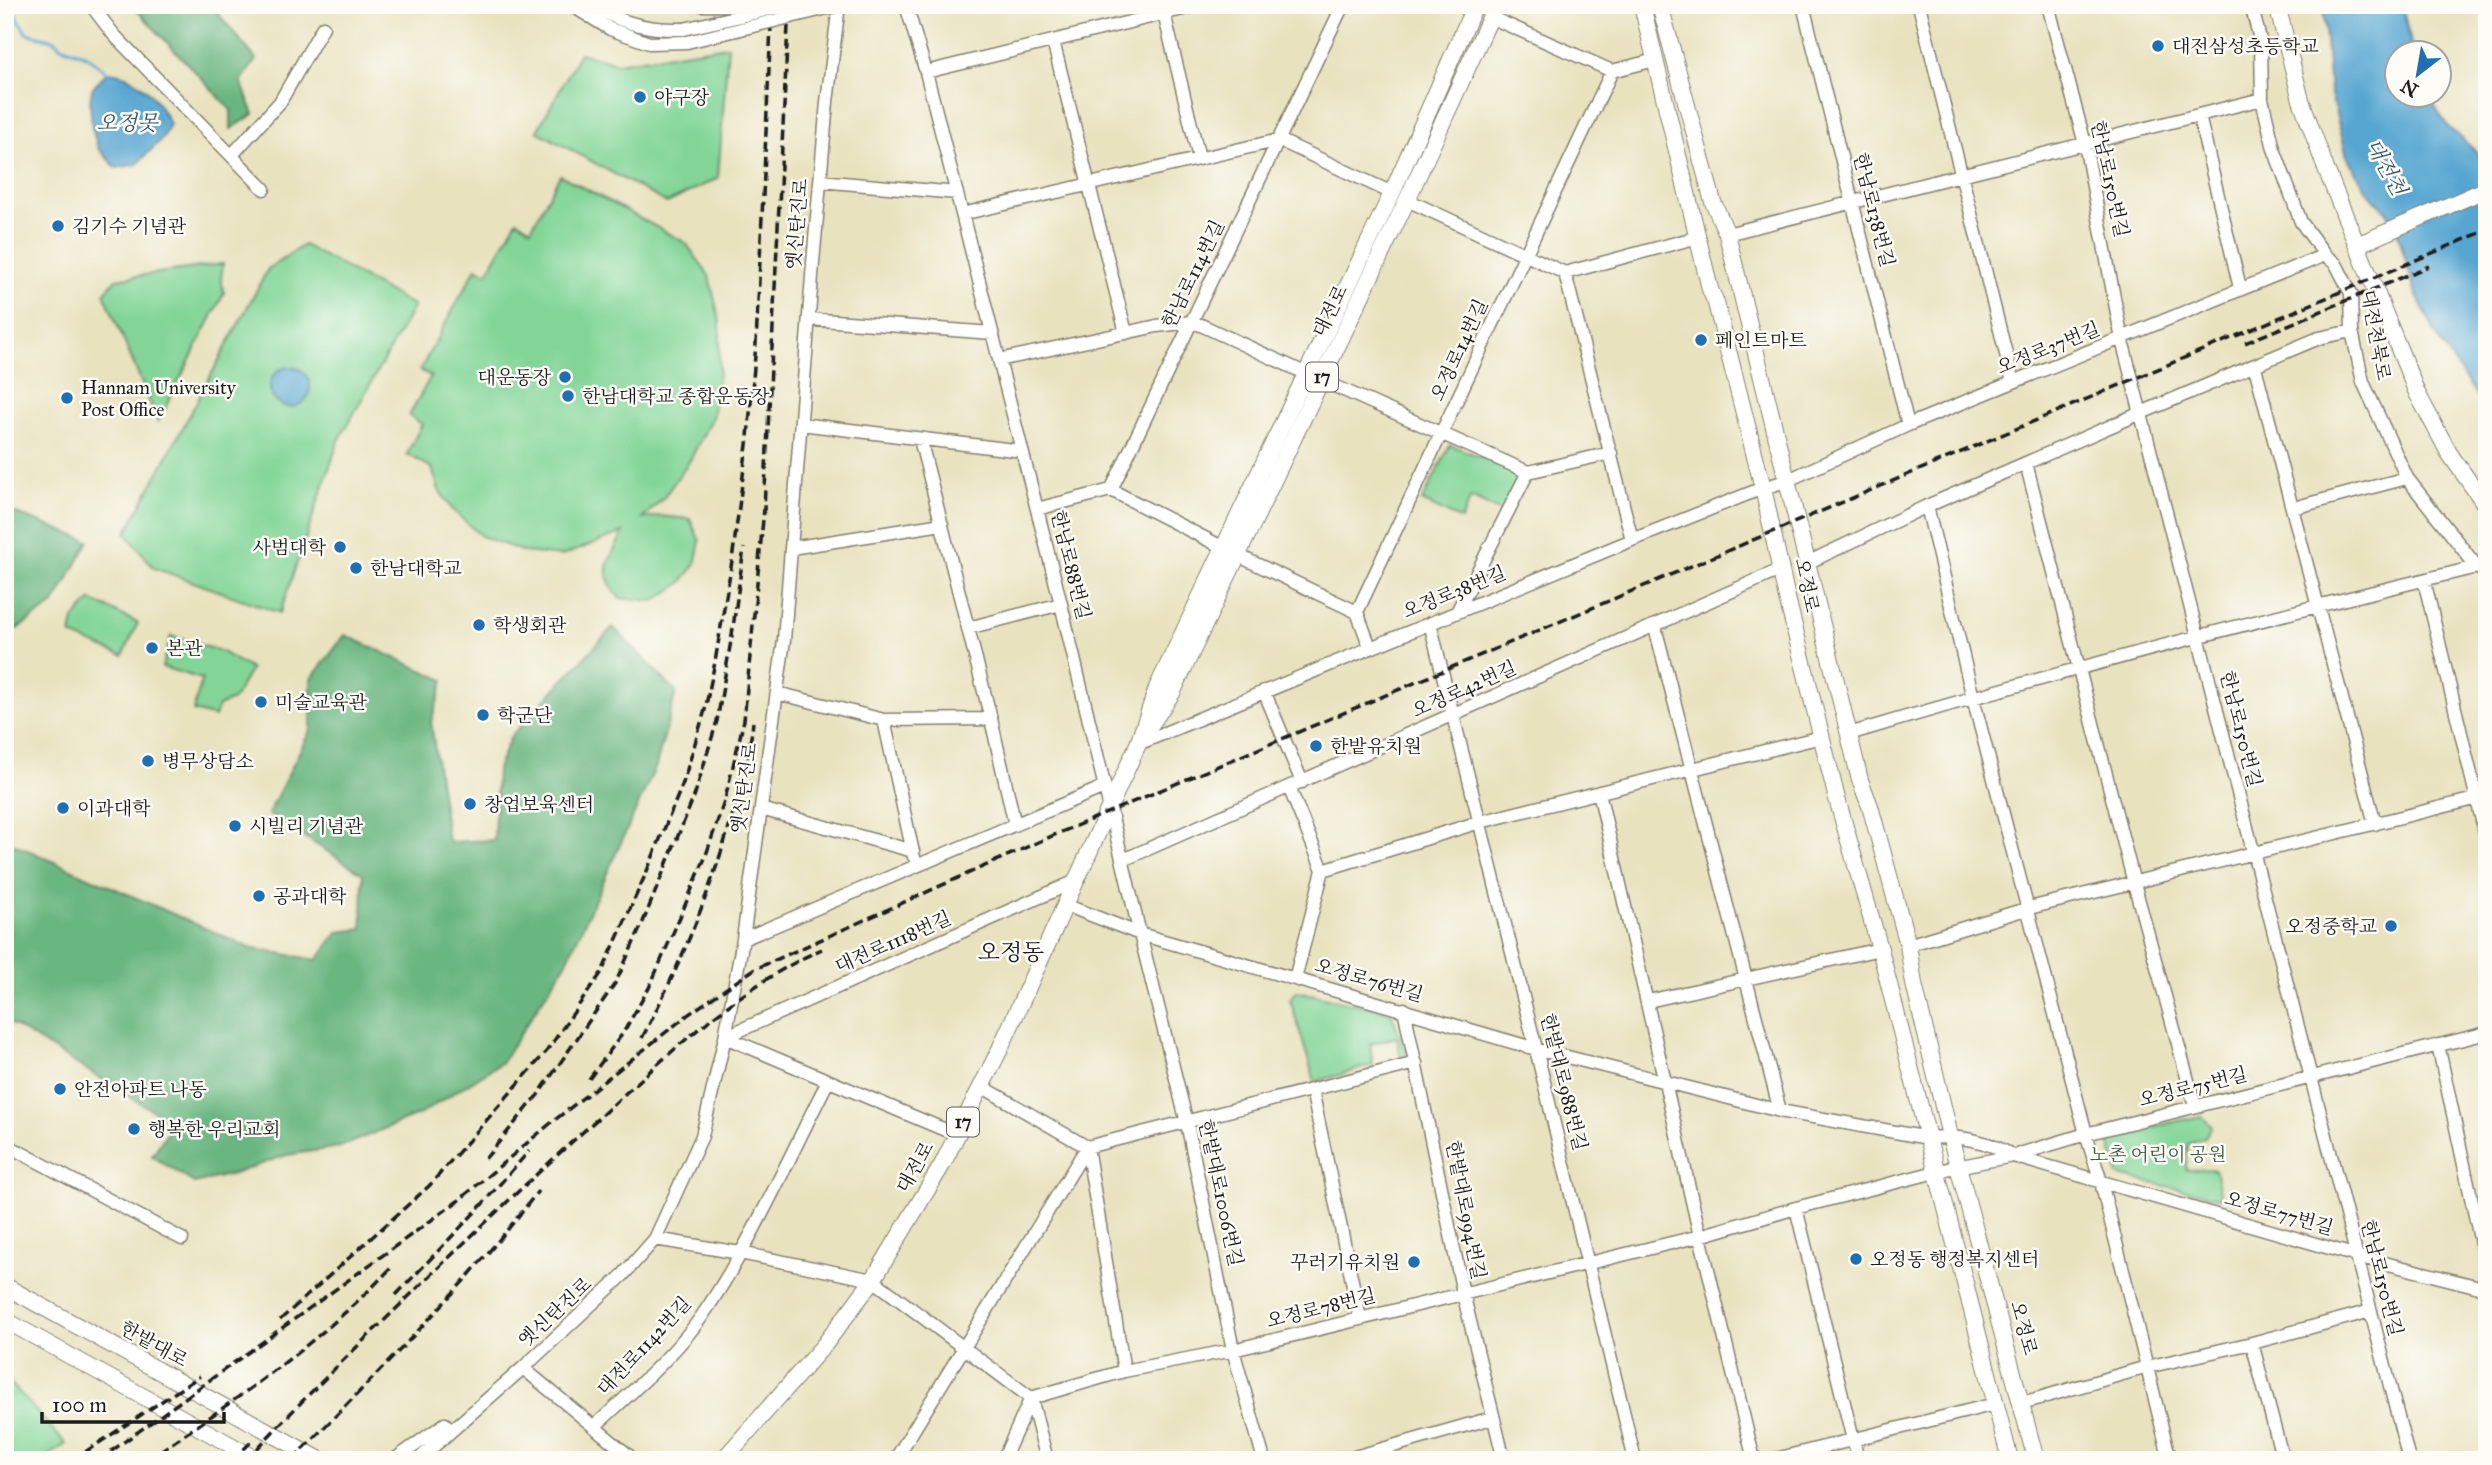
<svg xmlns="http://www.w3.org/2000/svg" width="2492" height="1465" viewBox="0 0 2492 1465" font-family="'IM FELL Great Primer','Noto Serif KR',serif">
<rect width="100%" height="100%" fill="#fdfcf7"/>
<filter id="ink" filterUnits="userSpaceOnUse"><feTurbulence type="fractalNoise" baseFrequency=".0143" numOctaves="2"/><feDisplacementMap in="SourceGraphic" scale="14" xChannelSelector="R" yChannelSelector="G"/><feConvolveMatrix kernelMatrix="1 2 1 2 8 2 1 2 1" color-interpolation-filters="sRGB"/></filter>
<filter id="wash" filterUnits="userSpaceOnUse"><feTurbulence type="fractalNoise" baseFrequency=".00686" numOctaves="4" result="noise"/><feDisplacementMap in="SourceGraphic" scale="28" xChannelSelector="R" yChannelSelector="G"/><feGaussianBlur stdDeviation="1.57" result="paint"/><feColorMatrix in="noise" values="0 0 0 0 0 0 0 0 0 0 0 0 0 0 0 0 0 1.4 0 .05"/><feComposite in="paint" operator="in"/></filter>
<g filter="url(#wash)">
<rect width="100%" height="100%" fill="#e9e2bf"/>
<path fill="#82d597" stroke="#4f785a" stroke-width="2" d="M 728,46 L 718,178 L 667,203 L 537,131 L 580,53 L 617,63 Z
M 560,175 L 686,243 L 709,276 L 720,322 L 719,373 L 712,418 L 690,460 L 664,497 L 642,519 L 659,516 L 690,519 L 700,541 L 695,565 L 681,583 L 654,601 L 620,598 C 595,569 611,561 623,532 L 562,556 L 524,552 L 481,536 L 453,510 L 439,490 L 432,468 L 407,454 L 422,424 L 409,416 L 431,376 L 420,370 L 476,268 L 487,273 L 517,220 L 531,229 Z
M 304,245 L 414,306 L 339,440 L 280,613 L 154,568 L 126,533 L 268,269 Z
M 223,264 L 221,279 L 224,293 L 158,422 L 104,293 L 116,279 Z
M 1450,445 L 1520,472 L 1516,486 L 1502,513 L 1471,497 L 1461,520 L 1422,501 Z
M 91,600 L 138,623 L 123,656 L 71,635 L 74,619 Z
M 171,636 L 220,651 L 251,669 L 233,700 L 218,706 L 215,717 L 193,711 L 202,679 L 162,667 Z
M 1297,991 L 1391,1012 L 1407,1054 L 1401,1060 L 1397,1037 L 1370,1044 L 1373,1065 L 1315,1082 L 1290,999 Z
M 2201,1116 L 2212,1126 L 2205,1137 L 2188,1144 L 2186,1170 L 2215,1169 L 2221,1198 L 2118,1176 L 2108,1136 Z
M 5,1377 L 66,1444 L 42,1460 L 5,1460 Z"/>
<path fill="#69b680" stroke="#42694e" stroke-width="2" d="M 132,5 L 211,5 L 256,59 L 241,82 L 254,114 L 231,129 L 231,110 Z
M 12,512 L 89,541 L 54,604 L 5,637 L 5,531 Z
M 613,627 L 676,692 L 656,766 L 566,963 L 502,1062 L 422,1113 L 340,1147 L 287,1155 L 233,1174 L 194,1183 L 152,1156 L 173,1123 L 5,1020 L 5,840 L 250,948 L 317,960 L 338,932 L 362,929 L 363,874 L 268,814 L 311,729 L 311,679 L 345,635 L 444,680 L 431,722 L 448,842 L 494,840 L 497,769 L 511,736 Z"/>
<path fill="#56a6d1" stroke="#396176" stroke-width="2" d="M 2323,5 L 2402,5 L 2413,52 L 2398,52 L 2398,94 L 2428,95 L 2448,127 L 2487,161 L 2487,411 L 2440,342 L 2415,292 L 2394,220 L 2367,191 L 2347,156 L 2330,91 Z
M 107,72 C 138,73 157,98 170,124 L 163,138 L 137,164 L 116,168 L 98,148 L 92,127 L 90,103 L 92,89 Z
M270 387a20 20 0 1 1 40 0a20 20 0 1 1-40 0Z"/>
<g fill="none" stroke-linecap="round" stroke-linejoin="round">
<path stroke="#56a6d1" stroke-width="3.5" d="M 10,5 L 26,33 L 54,40 L 60,46 L 87,56 L 107,72"/>
</g>
</g>
<g filter="url(#ink)">
<g fill="none" stroke-linecap="round" stroke-linejoin="round">
<defs>
<path id="minor" d="M 91,5 L 114,35 L 264,189
M 571,5 L 610,29 L 649,43 L 687,42
M 594,5 C 621,25 652,30 684,29
M 702,5 L 728,5
M 906,5 L 926,72 L 1061,604 L 1140,934 L 1187,1123 L 1233,1350 L 1264,1460
M 1162,5 L 1199,158
M 1803,5 L 1908,425
M 1919,5 L 2013,382
M 2048,5 L 2085,144 L 2122,340 L 2409,1460
M 2251,5 L 2261,43 L 2262,99 L 2274,149 L 2301,222 L 2325,255 L 2336,264 L 2351,293 L 2352,331 L 2363,382 L 2407,478 L 2477,567 L 2487,574
M 1490,17 L 1612,71 L 1655,60
M 1053,41 L 1126,333
M 926,72 L 1199,5
M 2199,116 L 2240,288
M 232,155 L 280,102 L 323,27
M 820,181 L 957,193
M 1407,200 L 1565,273 L 1698,237
M 962,214 L 1279,140 L 1392,193
M 1727,234 L 2262,99
M 1565,273 L 1632,540
M 809,319 L 992,333
M 999,360 L 1157,326 L 1191,322 L 1201,325 L 1307,374
M 2255,367 L 2375,824
M 1321,380 L 1528,472
M 801,424 L 1022,451
M 920,439 L 991,719 L 1015,825
M 2026,463 L 2134,883 L 2195,1106
M 1528,472 L 1611,453
M 1111,490 L 1224,548
M 1927,506 L 1973,698 L 2086,1134 L 2101,1182 L 2170,1460
M 2293,508 L 2407,478
M 1037,509 L 1111,490 L 1343,5
M 791,548 L 942,524
M 1237,555 L 1357,612
M 1807,563 L 1927,506 L 2141,413 L 2319,338 L 2352,331
M 2424,580 L 2487,841
M 1457,612 L 1528,472
M 1430,623 L 1536,1049 L 1635,1460
M 1655,627 L 1780,1111
M 968,628 L 1061,604
M 1370,647 L 1357,612 L 1612,71
M 1264,691 L 1302,782
M 777,693 L 884,720 L 991,719
M 884,720 L 914,857
M 1849,734 C 2057,672 2267,617 2477,567
M 1138,744 L 1632,540 L 1763,488 L 1786,481 L 1908,425 L 2325,255
M 1289,787 L 1323,870 L 1295,979
M 1599,792 L 1700,1236 L 1754,1460
M 761,809 L 913,851
M 1123,860 L 1782,569
M 1323,870 L 1480,822 L 1821,737
M 1065,905 L 1140,934 L 1536,1049 L 1780,1111 L 1928,1138 C 1959,1135 1987,1140 2013,1156 L 2357,1256 L 2487,1289
M 743,939 L 1104,787
M 1908,945 L 2029,908 L 2487,796
M 1648,1001 L 1880,949
M 1404,1009 L 1463,1293 L 1504,1460
M 725,1037 L 1076,881
M 725,1037 L 957,1135
M 2438,1045 L 2487,1271
M 981,1086 L 1087,1147 L 1416,1063
M 1312,1090 L 1360,1319
M 5,1144 L 182,1239
M 1087,1147 L 1124,1371
M 1796,1208 L 1858,1460
M 655,1239 L 740,1253 L 873,1280 L 1031,1398 L 1124,1371 L 1233,1350 L 1700,1236 L 1796,1208 L 1951,1168 L 2013,1156 L 2086,1134 L 2487,1033
M 2252,1343 L 2283,1460
M 523,1368 L 634,1460
M 1031,1398 L 1047,1460
M 2022,1403 L 2147,1367 L 2252,1343 L 2371,1311
M 594,1427 C 629,1394 675,1355 702,1316 C 752,1243 788,1159 828,1081
M 394,1460 L 445,1424 L 452,1430
M 418,1460 L 523,1368 L 623,1275 L 655,1239 L 702,1136 L 725,1037 L 743,939 L 784,640 L 813,263 L 827,102 L 839,5
M 895,1460 L 1087,1147
M 1003,1460 L 1031,1398
M 1344,1460 L 1492,1418
M 1772,1460 L 1995,1404"/>
<path id="major" d="M 1642,5 L 1710,289 L 1716,303 L 1763,488 L 1786,594 L 1837,799 L 1880,949 L 2010,1460
M 1660,5 L 1713,202 L 1727,234 L 1860,780 L 1870,806 L 1908,945 L 1914,984 L 1950,1136 L 2036,1460
M 2277,5 L 2301,100 L 2326,169 L 2417,393 L 2449,453 L 2487,507
M 2357,245 L 2487,189
M 1149,727 L 1172,693 L 1407,200 L 1496,5
M 5,1286 L 320,1460
M 5,1320 L 258,1460
M 723,1460 L 825,1344 L 873,1280 L 942,1165 L 1000,1049 L 1138,744 L 1157,688 L 1392,193 L 1475,5"/>
</defs>
<use href="#minor" stroke="#827f6e" stroke-width="15"/>
<use href="#major" stroke="#827f6e" stroke-width="18"/>
<use href="#minor" stroke="#fff" stroke-width="12"/>
<use href="#major" stroke="#fff" stroke-width="16"/>
<path stroke="#1c1c1c" stroke-width="3.5" stroke-dasharray="10 5" stroke-linecap="butt" d="M 2245,343 L 2429,266
M 642,1038 C 682,962 712,889 735,806 C 742,778 750,751 753,722
M 589,1079 L 623,1033 L 649,988 L 680,917 L 705,858 L 725,799 L 744,720 L 764,509 L 789,5
M 485,1159 L 538,1095 L 616,982 L 643,922 L 695,794 L 717,721 L 732,635 L 744,548
M 396,1295 L 479,1208 L 529,1151
M 280,1320 L 429,1186 L 546,1052 L 602,972 L 647,871 L 683,783 L 705,710 L 715,662 L 732,561 L 748,437 L 756,344 L 772,5
M 73,1460 L 200,1376
M 99,1460 L 458,1201 L 551,1123 L 689,1014 L 753,970 L 1045,839 L 2487,230
M 147,1460 C 234,1401 320,1343 392,1267
M 233,1460 L 251,1442
M 247,1460 C 297,1404 351,1353 404,1301 C 467,1240 529,1180 594,1122 C 665,1058 734,989 822,949
M 292,1460 C 378,1373 464,1288 538,1191"/>
<defs>
<path id="minor-bridge" d="M 684,29 L 787,5
M 687,42 L 840,5"/>
</defs>
<use href="#minor-bridge" stroke="#827f6e" stroke-width="15" stroke-linecap="butt"/>
<use href="#minor-bridge" stroke="#fff" stroke-width="12"/>
</g>
</g>
<g fill="#1f6fb2" stroke="#fdfcf7" stroke-width="2.5">
<circle cx="2158" cy="46" r="7"/>
<circle cx="640" cy="97" r="7"/>
<circle cx="58" cy="226" r="7"/>
<circle cx="1701" cy="340" r="7"/>
<circle cx="565" cy="377" r="7"/>
<circle cx="568" cy="396" r="7"/>
<circle cx="67" cy="398" r="7"/>
<circle cx="340" cy="547" r="7"/>
<circle cx="356" cy="568" r="7"/>
<circle cx="479" cy="625" r="7"/>
<circle cx="152" cy="648" r="7"/>
<circle cx="261" cy="702" r="7"/>
<circle cx="483" cy="715" r="7"/>
<circle cx="1316" cy="746" r="7"/>
<circle cx="148" cy="761" r="7"/>
<circle cx="470" cy="804" r="7"/>
<circle cx="63" cy="808" r="7"/>
<circle cx="235" cy="826" r="7"/>
<circle cx="259" cy="896" r="7"/>
<circle cx="2391" cy="926" r="7"/>
<circle cx="60" cy="1089" r="7"/>
<circle cx="134" cy="1129" r="7"/>
<circle cx="1856" cy="1259" r="7"/>
<circle cx="1414" cy="1262" r="7"/>
</g>
<g text-anchor="middle" dominant-baseline="central" stroke-width="5" stroke-linejoin="round" paint-order="stroke">
<g fill="#fdfcf7" stroke="#605f5e" stroke-width="2">
<rect x="1306" y="362.5" width="32" height="29" rx="5"/>
<rect x="947" y="1107.5" width="32" height="29" rx="5"/>
</g>
<g font-size="18" font-weight="bold" fill="#1c1c1c">
<text x="1322" y="377">17</text>
<text x="963" y="1122">17</text>
</g>
<g font-size="19" fill="#1c1c1c" stroke="#fdfcf7" text-anchor="start">
<text x="2172" y="46">대전삼성초등학교</text>
<text x="654" y="97">야구장</text>
<text x="72" y="226">김기수 기념관</text>
<text x="1715" y="340">페인트마트</text>
<text x="551" y="377" text-anchor="end">대운동장</text>
<text x="81" y="387">Hannam University<tspan x="81" dy="22">Post Office</tspan></text>
<text x="582" y="396">한남대학교 종합운동장</text>
<text x="326" y="547" text-anchor="end">사범대학</text>
<text x="370" y="568">한남대학교</text>
<text x="493" y="625">학생회관</text>
<text x="166" y="648">본관</text>
<text x="275" y="702">미술교육관</text>
<text x="497" y="715">학군단</text>
<text x="1330" y="746">한밭유치원</text>
<text x="162" y="761">병무상담소</text>
<text x="484" y="804">창업보육센터</text>
<text x="77" y="808">이과대학</text>
<text x="249" y="826">시빌리 기념관</text>
<text x="273" y="896">공과대학</text>
<text x="2377" y="926" text-anchor="end">오정중학교</text>
<text x="74" y="1089">안전아파트 나동</text>
<text x="148" y="1129">행복한 우리교회</text>
<text x="1870" y="1259">오정동 행정복지센터</text>
<text x="1400" y="1262" text-anchor="end">꾸러기유치원</text>
</g>
<g font-size="19" fill="#1c1c1c" stroke="#fdfcf7">
<text transform="translate(2110 179) rotate(78)">한남로150번길</text>
<text transform="translate(1874 210) rotate(76)">한남로138번길</text>
<text transform="translate(797 224) rotate(-85)">옛신탄진로</text>
<text transform="translate(1193 274) rotate(-64)">한남로114번길</text>
<text transform="translate(1330 311) rotate(-64)">대전로</text>
<text transform="translate(2376 335) rotate(80)">대전천북로</text>
<text transform="translate(2048 348) rotate(-22)">오정로37번길</text>
<text transform="translate(1459 350) rotate(-65)">오정로14번길</text>
<text transform="translate(1071 565) rotate(76)">한남로88번길</text>
<text transform="translate(1807 585) rotate(78)">오정로</text>
<text transform="translate(1454 592) rotate(-22)">오정로38번길</text>
<text transform="translate(1464 689) rotate(-24)">오정로42번길</text>
<text transform="translate(2241 729) rotate(76)">한남로150번길</text>
<text transform="translate(744 788) rotate(-82)">옛신탄진로</text>
<text transform="translate(893 942) rotate(-24)">대전로1118번길</text>
<text transform="translate(1369 980) rotate(16)">오정로76번길</text>
<text transform="translate(1564 1082) rotate(76)">한밭대로988번길</text>
<text transform="translate(2193 1087) rotate(-14)">오정로75번길</text>
<text transform="translate(915 1167) rotate(-61)">대전로</text>
<text transform="translate(1221 1193) rotate(78)">한밭대로1006번길</text>
<text transform="translate(1466 1210) rotate(79)">한밭대로994번길</text>
<text transform="translate(2279 1213) rotate(16)">오정로77번길</text>
<text transform="translate(2382 1278) rotate(76)">한남로150번길</text>
<text transform="translate(1321 1308) rotate(-14)">오정로78번길</text>
<text transform="translate(555 1312) rotate(-43)">옛신탄진로</text>
<text transform="translate(2024 1328) rotate(75)">오정로</text>
<text transform="translate(154 1344) rotate(29)">한밭대로</text>
<text transform="translate(644 1346) rotate(-47)">대전로1142번길</text>
</g>
<g font-size="19" fill="#405d47" stroke="#fdfcf7">
<text x="2158" y="1154">노촌 어린이 공원</text>
</g>
<g font-size="21" font-style="italic" fill="#365a6d" stroke="#fdfcf7">
<text x="127" y="123">오정못</text>
<text transform="translate(2386 167) rotate(61)">대전천</text>
</g>
<g font-size="23" fill="#1c1c1c" stroke="#fdfcf7">
<text x="1011" y="952">오정동</text>
</g>
</g>
<rect width="2492" height="1465" fill="none" stroke="#fdfcf7" stroke-width="28"/>
<g transform="translate(2418 74) rotate(211)"><circle r="33" fill="#fdfcf7" stroke="#a3a29f" stroke-width="2"/>
<path d="M0-5L12 26L0 18L-12 26Z" fill="#1f6fb2"/>
<text y="-10" font-size="19" font-weight="bold" text-anchor="middle" fill="#1c1c1c">N</text>
</g>
<path d="M42 1412v10h182v-10" fill="none" stroke="#1c1c1c" stroke-width="3.5"/>
<text x="52" y="1412" font-size="21" fill="#1c1c1c" stroke="#fdfcf7" stroke-width="5" paint-order="stroke">100 m</text>
</svg>
